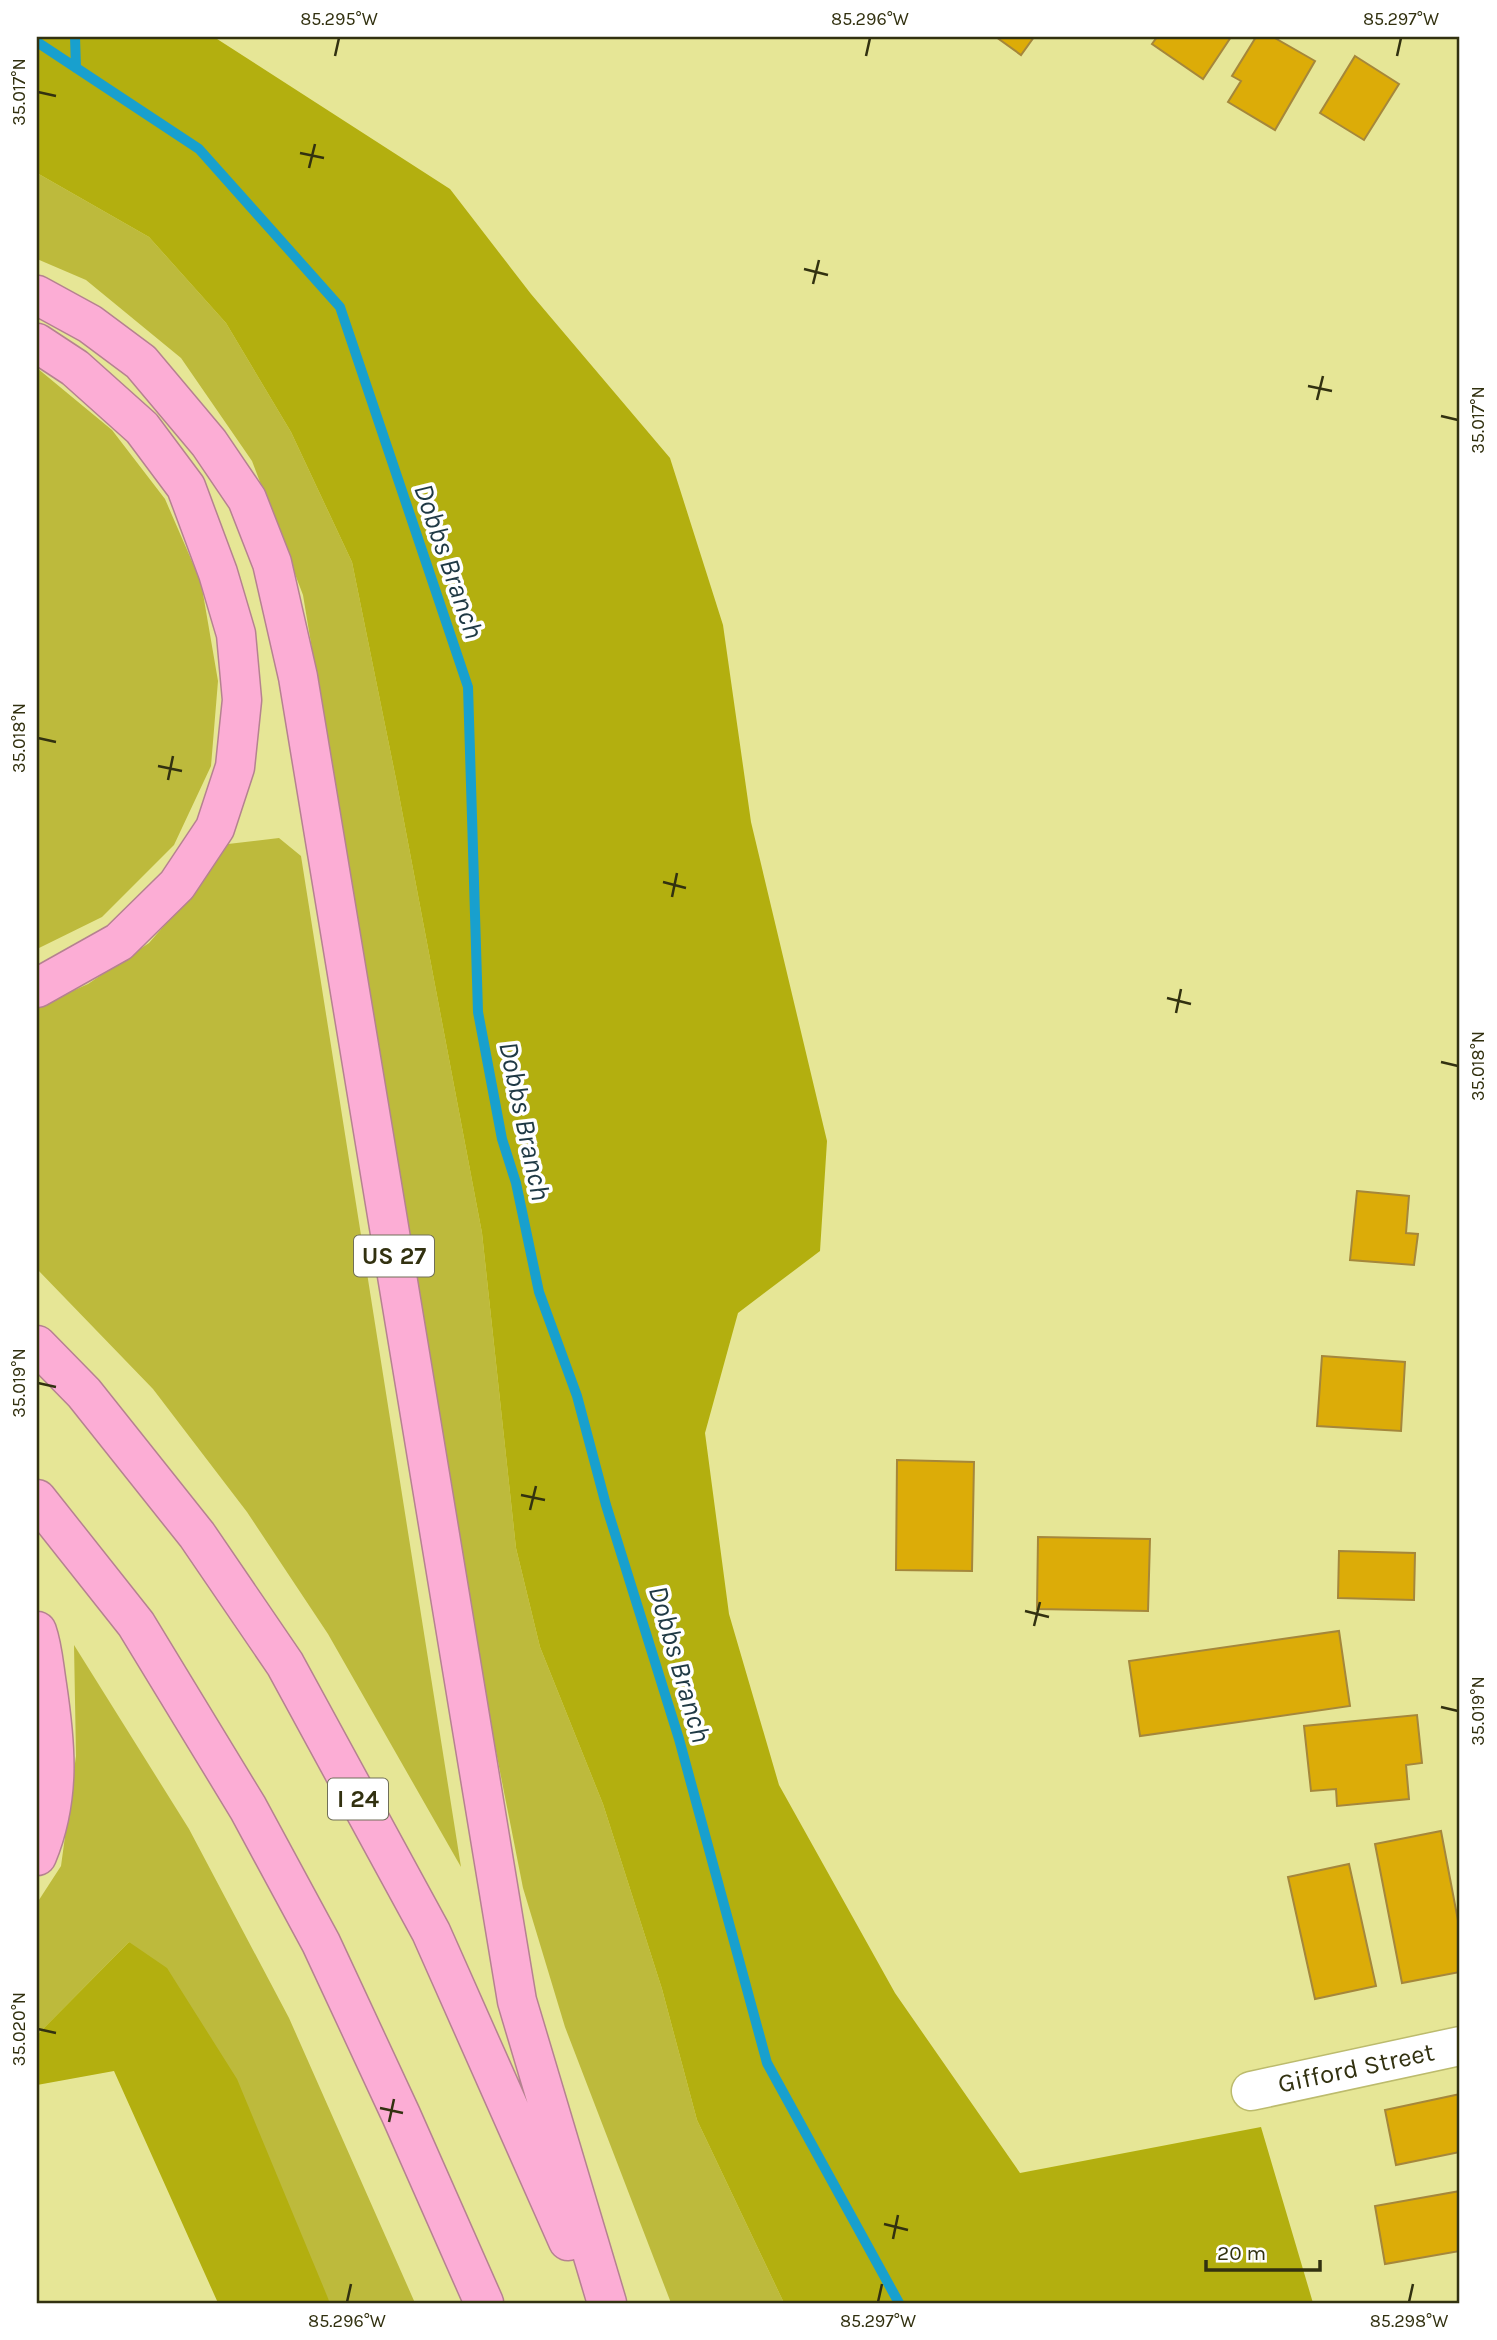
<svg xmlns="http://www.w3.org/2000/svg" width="1497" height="2340" viewBox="0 0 1497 2340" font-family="Karla,sans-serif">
<rect width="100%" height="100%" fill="#e6e696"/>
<path fill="#bdba3c" d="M 37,173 L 149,237 L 226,323 L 291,432 L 352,562 L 396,779 L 482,1233 L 516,1548 L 540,1647 L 603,1804 L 662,1989 L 697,2120 L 784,2303 L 671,2303 L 565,2027 L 523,1888 L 489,1716 L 303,595 L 252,461 L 181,358 L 86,280 L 37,259 Z
M 37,368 L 112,430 L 165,499 L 201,582 L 218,681 L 211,766 L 174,845 L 102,917 L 37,949 Z
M 279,838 L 301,856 L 461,1867 L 328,1634 L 247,1512 L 153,1389 L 37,1269 L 37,1007 L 88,984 L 149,943 L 197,888 L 228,844 Z
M 74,1645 L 189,1829 L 289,2018 L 415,2303 L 330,2303 L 129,1942 L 37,2035 L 37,1903 L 61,1866 L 76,1756 Z"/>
<path fill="#b3af0f" d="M 37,37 L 214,37 L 450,189 L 531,294 L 670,458 L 723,625 L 751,822 L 827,1141 L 820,1251 L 738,1313 L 705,1433 L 729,1614 L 779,1785 L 895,1993 L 1020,2173 L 1261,2127 L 1313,2303 L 784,2303 L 697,2120 L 662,1989 L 603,1804 L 540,1647 L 516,1548 L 482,1233 L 396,779 L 352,562 L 291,432 L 226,323 L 149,237 L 37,173 Z
M 129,1942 L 167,1968 L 237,2079 L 330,2303 L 218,2303 L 114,2071 L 37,2085 L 37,2035 Z"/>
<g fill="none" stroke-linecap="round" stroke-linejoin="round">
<path stroke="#18a0ce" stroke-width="10" d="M 75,37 L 76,68
M 37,42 L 199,149 L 340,307 L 468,687 L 478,1012 L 502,1139 L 516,1183 L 539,1292 L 577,1396 L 606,1505 L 679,1739 L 767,2063 L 899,2303"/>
</g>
<path fill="#dcac08" stroke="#a5873b" stroke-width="2" d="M 996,37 L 1034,37 L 1021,55 Z
M 1157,37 L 1231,37 L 1203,79 L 1152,44 Z
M 1256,37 L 1273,37 L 1315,61 L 1275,130 L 1228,102 L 1241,81 L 1232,76 Z
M 1355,56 L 1399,84 L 1364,140 L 1320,113 Z
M 1357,1191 L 1409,1196 L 1406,1233 L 1418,1234 L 1414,1265 L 1350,1260 Z
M 1322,1356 L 1405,1362 L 1401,1431 L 1317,1426 Z
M 897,1460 L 974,1462 L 972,1571 L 896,1570 Z
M 1038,1537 L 1150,1539 L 1148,1611 L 1037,1609 Z
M 1339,1551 L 1415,1553 L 1414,1600 L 1338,1598 Z
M 1339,1631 L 1350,1706 L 1140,1736 L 1129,1661 Z
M 1417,1715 L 1422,1763 L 1406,1765 L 1409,1799 L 1337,1806 L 1336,1789 L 1311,1791 L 1304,1726 Z
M 1441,1831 L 1460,1931 L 1460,1972 L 1402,1983 L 1375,1844 Z
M 1349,1864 L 1376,1986 L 1315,1999 L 1288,1877 Z
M 1460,2094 L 1460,2152 L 1396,2165 L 1385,2110 Z
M 1460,2191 L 1460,2251 L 1385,2264 L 1375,2206 Z"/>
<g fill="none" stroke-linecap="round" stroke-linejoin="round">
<defs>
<path id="minor" d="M 1251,2091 L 1460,2046"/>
<path id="motorway" d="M 37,295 L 90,324 L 141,362 L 209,443 L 247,499 L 272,563 L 298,677 L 517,2001 L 607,2303
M 37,343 L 75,368 L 142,428 L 186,487 L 218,573 L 236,634 L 242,700 L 235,767 L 215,828 L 177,885 L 119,942 L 37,988
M 37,1345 L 84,1393 L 197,1535 L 285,1664 L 431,1932 L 568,2241
M 37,1499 L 136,1624 L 248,1808 L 321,1943 L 401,2115 L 484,2303
M 37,1631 C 43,1648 44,1667 47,1685 C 56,1745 61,1798 37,1856"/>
</defs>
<use href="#minor" stroke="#bcbb6d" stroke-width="41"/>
<use href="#motorway" stroke="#b58290" stroke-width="41"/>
<use href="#minor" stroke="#fff" stroke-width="38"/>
<use href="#motorway" stroke="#fcadd5" stroke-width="38"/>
</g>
<path fill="none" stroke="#323110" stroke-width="2.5" d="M 335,56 L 339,38M 866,56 L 870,38M 1397,56 L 1401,38M 38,92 L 56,96M 300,153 L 324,158M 309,168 L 315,144M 804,269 L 828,275M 813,284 L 819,260M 1308,386 L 1332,391M 1317,400 L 1323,376M 1441,416 L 1458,420M 38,738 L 56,742M 158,766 L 182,771M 168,780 L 173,756M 663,882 L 686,888M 672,897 L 677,873M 1167,998 L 1191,1004M 1176,1013 L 1181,989M 1441,1062 L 1458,1066M 38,1383 L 56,1387M 521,1495 L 545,1500M 530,1510 L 536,1486M 1025,1611 L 1049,1617M 1034,1626 L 1040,1602M 1441,1707 L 1458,1711M 38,2029 L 56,2033M 380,2108 L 403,2113M 389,2122 L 394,2099M 884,2224 L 908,2230M 893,2239 L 898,2215M 347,2302 L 351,2284M 878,2302 L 882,2284M 1409,2302 L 1413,2284"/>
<g text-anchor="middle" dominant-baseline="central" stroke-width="7" stroke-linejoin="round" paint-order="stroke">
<g fill="#fff" stroke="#706f58" stroke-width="2">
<rect x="354" y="1235.5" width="80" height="41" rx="5"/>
<rect x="328" y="1778.5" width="60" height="41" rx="5"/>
</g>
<g font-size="24" font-weight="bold" fill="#323110">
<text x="394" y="1256">US 27</text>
<text x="358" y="1799">I 24</text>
</g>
<g font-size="26" fill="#323110" stroke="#fff">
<text transform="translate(1356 2068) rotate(-12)">Gifford Street</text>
</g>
<g font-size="28" font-style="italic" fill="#1f3944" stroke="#fff">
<text transform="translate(449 561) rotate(71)">Dobbs Branch</text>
<text transform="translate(525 1121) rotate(78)">Dobbs Branch</text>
<text transform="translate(680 1664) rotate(74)">Dobbs Branch</text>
</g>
</g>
<rect width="1497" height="2340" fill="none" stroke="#ffffff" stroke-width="77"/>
<path d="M1206 2260v10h114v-10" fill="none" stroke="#323110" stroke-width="3.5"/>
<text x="1217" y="2260" font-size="21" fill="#323110" stroke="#ffffff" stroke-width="5" paint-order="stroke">20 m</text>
<rect x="38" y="38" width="1420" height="2264" fill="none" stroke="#323110" stroke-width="2.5"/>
<g font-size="18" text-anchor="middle" fill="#323110">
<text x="339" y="25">85.295°W</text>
<text x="870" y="25">85.296°W</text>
<text x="1401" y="25">85.297°W</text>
<text transform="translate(19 92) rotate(-90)" y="6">35.017°N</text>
<text transform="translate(1478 420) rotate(-90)" y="6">35.017°N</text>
<text transform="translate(19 738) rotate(-90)" y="6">35.018°N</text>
<text transform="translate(1478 1066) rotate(-90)" y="6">35.018°N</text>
<text transform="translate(19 1383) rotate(-90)" y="6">35.019°N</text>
<text transform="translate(1478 1711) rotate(-90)" y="6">35.019°N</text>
<text transform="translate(19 2029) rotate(-90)" y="6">35.020°N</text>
<text x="347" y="2327">85.296°W</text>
<text x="878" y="2327">85.297°W</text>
<text x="1409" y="2327">85.298°W</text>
</g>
</svg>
